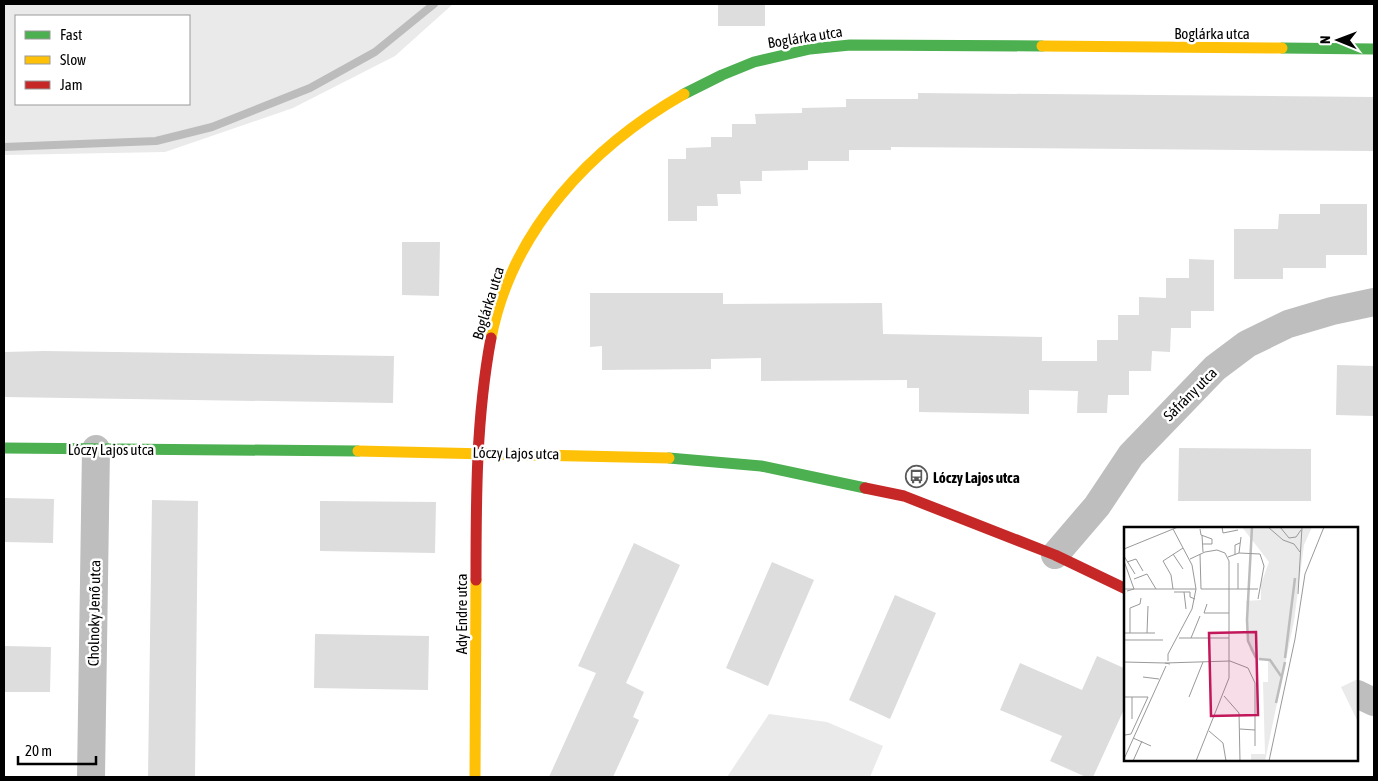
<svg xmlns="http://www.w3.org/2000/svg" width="1378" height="781" viewBox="0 0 1378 781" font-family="'Asap Condensed',sans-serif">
<rect width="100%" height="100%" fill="#fff"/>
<path fill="#eaeaea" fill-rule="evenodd" d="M 4,4 L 453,4 L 395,56 L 293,108 L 165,152 L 4,155 ZM 16,16 L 189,16 L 189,104 L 16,104 Z
M 769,714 L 827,722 L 883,746 L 870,777 L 727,777 Z"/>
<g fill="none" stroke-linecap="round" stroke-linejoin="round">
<path stroke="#bcbcbc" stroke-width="8" d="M 4,147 L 156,141 L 212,127 L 310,88 L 375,52 L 434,4"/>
</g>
<path fill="#ddd" d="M 718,4 L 765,4 L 765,26 L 718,26 Z
M 918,93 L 1374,97 L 1374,151 L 891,147 L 891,150 L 849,150 L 849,161 L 808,161 L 808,170 L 762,171 L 762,181 L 740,181 L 741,194 L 717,194 L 718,206 L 697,206 L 697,221 L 668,221 L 668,159 L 686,159 L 686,148 L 711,147 L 711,137 L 732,137 L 732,124 L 756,124 L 755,114 L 802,113 L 802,108 L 846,107 L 846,99 L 918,99 Z
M 1320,204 L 1367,204 L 1367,255 L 1326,255 L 1326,268 L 1283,268 L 1283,279 L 1234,279 L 1234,229 L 1278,229 L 1279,214 L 1320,214 Z
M 402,242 L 440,242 L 439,296 L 402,295 Z
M 1189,259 L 1214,260 L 1214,311 L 1191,311 L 1191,328 L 1171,328 L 1170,352 L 1152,351 L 1151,371 L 1129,371 L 1129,395 L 1108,395 L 1107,413 L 1077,413 L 1078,391 L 1029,390 L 1029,414 L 919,412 L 919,388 L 907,388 L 907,380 L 761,381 L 761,358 L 711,359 L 711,369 L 602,370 L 602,346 L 590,347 L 590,293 L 723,293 L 723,304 L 882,303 L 883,334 L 1042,337 L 1042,361 L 1097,361 L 1097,340 L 1118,340 L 1118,315 L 1139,315 L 1139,297 L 1166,298 L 1166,278 L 1189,278 Z
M 44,351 L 394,356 L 393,403 L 4,397 L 4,352 Z
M 1337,365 L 1374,366 L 1374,416 L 1336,415 Z
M 1179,448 L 1311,449 L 1311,501 L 1178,501 Z
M 4,498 L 54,499 L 53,543 L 4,542 Z
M 152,500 L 198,501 L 195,777 L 148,777 Z
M 320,501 L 436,502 L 435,553 L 320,551 Z
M 634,543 L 680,565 L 626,683 L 644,692 L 633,717 L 639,720 L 613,777 L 549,777 L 596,673 L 578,666 Z
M 772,562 L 814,580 L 768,686 L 726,668 Z
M 895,595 L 936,613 L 890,719 L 849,700 Z
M 315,634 L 429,636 L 428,690 L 314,688 Z
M 4,646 L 51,647 L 50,692 L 4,692 Z
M 1097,656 L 1126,669 L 1126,705 L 1093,777 L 1086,777 L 1050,761 L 1062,736 L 1000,710 L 1020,663 L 1082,690 Z"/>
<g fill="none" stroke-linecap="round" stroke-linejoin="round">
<path stroke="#bebebe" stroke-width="28" d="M 1055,555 L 1097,506 L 1131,455 L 1215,368 L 1247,344 L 1288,324 L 1332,311 L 1374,302
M 1357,694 L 1374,702
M 91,777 L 96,449"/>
<path stroke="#4caf50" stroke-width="11" d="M 1282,48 L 1374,49
M 684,94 L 722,75 L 754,62 L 810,49 L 850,45 L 1042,46
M 4,448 L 358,451
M 669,458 L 761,466 L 865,488"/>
<path stroke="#ffc107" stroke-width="11" d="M 1042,46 L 1282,48
M 491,338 C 512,230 591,147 684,94
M 358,451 L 669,458
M 475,777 L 476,580"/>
<path stroke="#c62828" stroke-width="11" d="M 865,488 L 904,496 L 1055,555 L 1126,589
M 476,580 C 476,499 476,418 491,338"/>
</g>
<defs>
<symbol id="bus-ring" viewBox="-11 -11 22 22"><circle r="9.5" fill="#fff" stroke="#595959" stroke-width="1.5"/><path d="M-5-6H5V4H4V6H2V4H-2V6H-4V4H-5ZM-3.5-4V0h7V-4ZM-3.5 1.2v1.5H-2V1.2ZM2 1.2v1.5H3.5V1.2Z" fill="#595959"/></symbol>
</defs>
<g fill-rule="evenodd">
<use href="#bus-ring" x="904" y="464" width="25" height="25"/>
</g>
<g text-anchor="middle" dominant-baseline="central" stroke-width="5" stroke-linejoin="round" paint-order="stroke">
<g font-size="15" fill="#000" stroke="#fff">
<text x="1212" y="33">Boglárka utca</text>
<text transform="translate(805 37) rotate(-9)">Boglárka utca</text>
<text transform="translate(488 303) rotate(-73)">Boglárka utca</text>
<text transform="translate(1190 394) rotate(-45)">Sáfrány utca</text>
<text x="111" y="449">Lóczy Lajos utca</text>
<text transform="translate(516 453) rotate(1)">Lóczy Lajos utca</text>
<text transform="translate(94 613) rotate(-89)">Cholnoky Jenő utca</text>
<text transform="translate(461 614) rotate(-90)">Ady Endre utca</text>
</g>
<g font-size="15" font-weight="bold" fill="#000" stroke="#fff" text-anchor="start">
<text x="933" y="477">Lóczy Lajos utca</text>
</g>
</g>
<g transform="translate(1124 527)">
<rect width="234" height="234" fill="#fff"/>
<path d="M 118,0 L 188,0 L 180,18 L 170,94 L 141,234 L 127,234 L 127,227 L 141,227 L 139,155 L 144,155 L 144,133 L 133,133 L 126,123 L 122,74 L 137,73 L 137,57 L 145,35 ZM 234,152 L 234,195 L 217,160 Z" fill="#eaeaea"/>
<path fill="none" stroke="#bcbcbc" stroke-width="2.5" d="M 128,0 L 123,93 L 124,114 L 132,131M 161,131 L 171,51M 135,132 L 146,133 L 157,149M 152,176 L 161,135"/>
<path fill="none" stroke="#999" stroke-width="1" d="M 98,0 L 99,6 L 114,3M 144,0 L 159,13 L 170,17 L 176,25M 156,0 L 165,11 L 172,10 L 177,3M 76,2 L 77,8 L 88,12 L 88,17 L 79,17M 78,8 L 79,25M 0,22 L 54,0M 115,26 L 117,10M 49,27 L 59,42M 76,27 L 77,62 L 134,62M 111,28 L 111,18 L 116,16M 0,29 L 11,47M 104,30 L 115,26 L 136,27 L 140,39 L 134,72M 66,32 L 81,25 L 93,23 L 101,26 L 105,34 L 105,151 L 72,234M 0,34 L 10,62 L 3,64M 3,35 L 12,32 L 19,44M 114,36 L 114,62M 10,52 L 23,47 L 32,62M 0,62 L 72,62M 49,62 L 47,48 L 39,34 L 59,21M 50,65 L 66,65 L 66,70 L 71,72M 60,65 L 62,82M 174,67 L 178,0M 83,77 L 80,86 L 105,86M 0,106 L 31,106M 6,106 L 6,81 L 16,77 L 17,71M 23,106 L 24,79M 55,111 L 105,111M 67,111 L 76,89M 0,113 L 39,113M 44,134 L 44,127 L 68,82 L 72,62 L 68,38 L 49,2M 0,135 L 41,136M 46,137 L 41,136 L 106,134 L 124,141 L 131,156 L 131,219M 19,150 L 35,152M 100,169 L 115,186 L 116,234M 0,170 L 24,170M 8,170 L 8,192M 65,170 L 79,135M 116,202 L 131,203M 85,204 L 99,216 L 102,234M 1,208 L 7,207 L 24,170M 9,211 L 27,219M 0,232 L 42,139M 9,234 L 18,214M 145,234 L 171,112 L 181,47 L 200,0"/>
<path fill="#c2185b" fill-opacity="0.15" stroke="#c2185b" stroke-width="2.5" d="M 132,105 L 134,188 L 87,189 L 85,106 Z"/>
<rect width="234" height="234" fill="none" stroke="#000" stroke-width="2.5"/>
</g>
<rect width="1378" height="781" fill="none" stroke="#000000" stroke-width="10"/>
<rect x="15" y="15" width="175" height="90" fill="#ffffff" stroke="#999999"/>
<rect x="25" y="31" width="25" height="8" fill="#4caf50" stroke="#999999"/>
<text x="60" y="40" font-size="15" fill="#000000">Fast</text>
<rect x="25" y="56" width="25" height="8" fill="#ffc107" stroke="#999999"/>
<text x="60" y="65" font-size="15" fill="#000000">Slow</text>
<rect x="25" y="81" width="25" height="8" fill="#c62828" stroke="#999999"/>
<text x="60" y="90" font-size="15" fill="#000000">Jam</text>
<g transform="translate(1338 40) rotate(271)" stroke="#ffffff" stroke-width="4" paint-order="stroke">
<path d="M0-4L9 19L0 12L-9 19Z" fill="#000000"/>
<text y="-8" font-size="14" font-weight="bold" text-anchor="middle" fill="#000000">N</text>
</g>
<path d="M18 756v8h78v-8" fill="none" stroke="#000000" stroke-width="2.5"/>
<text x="25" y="756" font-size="15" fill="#000000" stroke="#ffffff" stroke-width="4" paint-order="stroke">20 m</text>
</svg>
